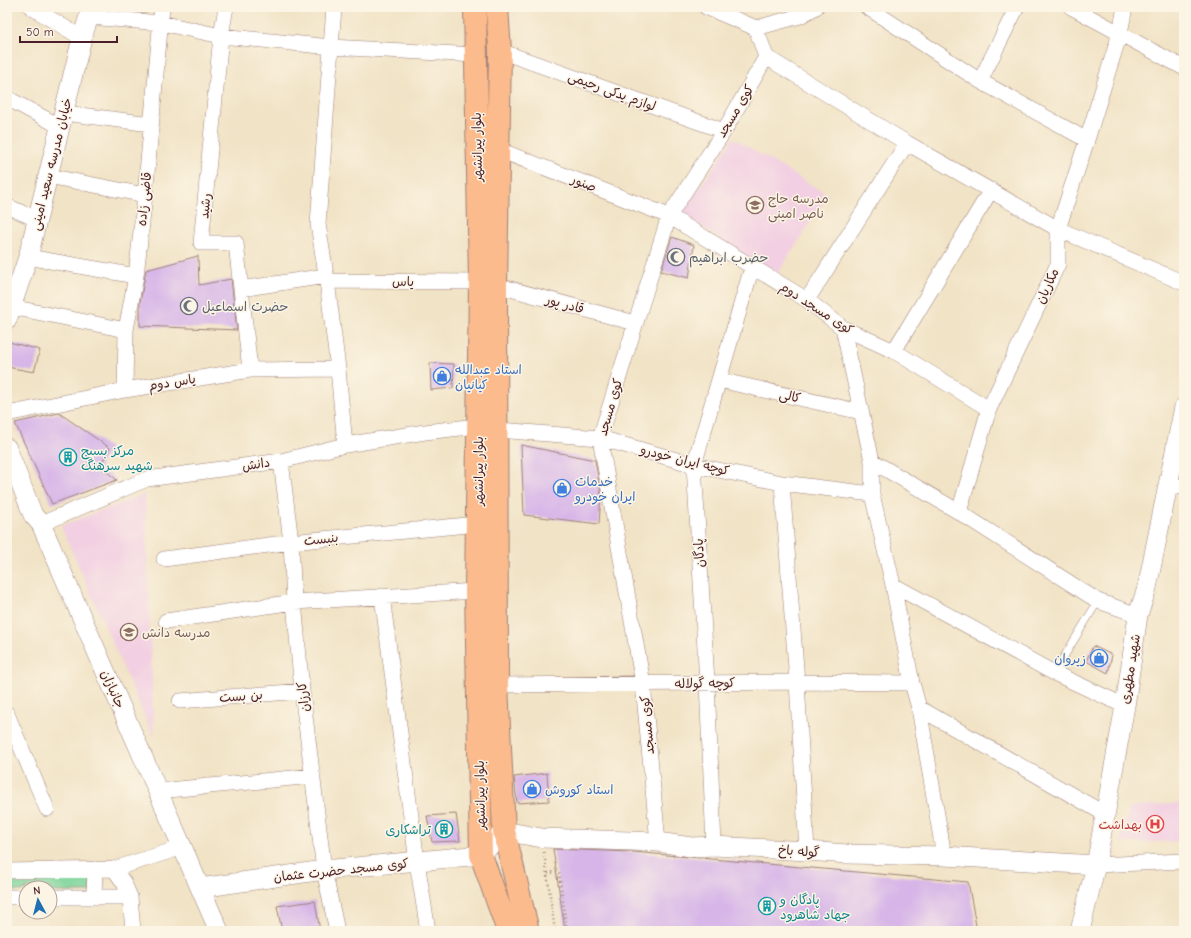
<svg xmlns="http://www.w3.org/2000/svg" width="1191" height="938" viewBox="0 0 1191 938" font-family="'Comic Neue','Playpen Sans Arabic',sans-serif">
<rect width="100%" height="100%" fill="#fcf5e5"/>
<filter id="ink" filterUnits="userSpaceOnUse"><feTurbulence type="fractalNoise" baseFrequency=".025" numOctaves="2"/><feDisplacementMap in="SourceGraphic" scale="8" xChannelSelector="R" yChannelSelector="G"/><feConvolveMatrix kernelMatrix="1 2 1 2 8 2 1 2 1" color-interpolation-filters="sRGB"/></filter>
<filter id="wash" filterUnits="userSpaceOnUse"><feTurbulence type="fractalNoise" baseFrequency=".012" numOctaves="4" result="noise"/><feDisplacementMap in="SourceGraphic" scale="16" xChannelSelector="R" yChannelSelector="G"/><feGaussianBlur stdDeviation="0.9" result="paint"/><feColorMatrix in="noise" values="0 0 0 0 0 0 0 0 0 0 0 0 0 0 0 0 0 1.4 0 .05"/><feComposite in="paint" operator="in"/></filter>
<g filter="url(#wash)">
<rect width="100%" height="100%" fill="#f1e3c6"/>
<path fill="#f2cfe2" d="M 733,138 L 828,195 L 776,276 L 682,214 Z
M 145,494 L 154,738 L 61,526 Z
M 1184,803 L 1184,841 L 1120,843 L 1130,807 Z"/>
<path fill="#7cd49a" stroke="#637a62" d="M 7,877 L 91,879 L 91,892 L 50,892 L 50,888 L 26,888 L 26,891 L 7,891 Z"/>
<g id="blocks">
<path fill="#d7b5e8" d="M 672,237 L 694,245 L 689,278 L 661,271 Z
M 198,256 L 199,285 L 231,279 L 237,330 L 140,326 L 140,302 L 146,270 Z
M 9,342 L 40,350 L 34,372 L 7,367 L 7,348 Z
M 430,363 L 454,364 L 453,388 L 431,390 Z
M 59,413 L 110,448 L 100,466 L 117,480 L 52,504 L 15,423 Z
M 521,445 L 595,460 L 601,494 L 599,524 L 524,515 Z
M 1093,646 L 1112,655 L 1108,673 L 1086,661 Z
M 547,773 L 549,801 L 517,803 L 514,777 Z
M 456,814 L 460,841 L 432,842 L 427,816 Z
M 553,849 L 633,852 L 968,882 L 977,931 L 565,931 Z
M 315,901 L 320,931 L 282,931 L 277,906 Z"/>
</g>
</g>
<g filter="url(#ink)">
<use href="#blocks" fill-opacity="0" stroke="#9e8178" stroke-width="1"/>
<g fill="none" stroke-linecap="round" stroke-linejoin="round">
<defs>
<path id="service" d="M 1054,673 L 1098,601"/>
<path id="minor" d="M 31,7 L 82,38
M 226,7 L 221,36 L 201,243 L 236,243 L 250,370
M 334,7 L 318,224 L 327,281 L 338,369 L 345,445
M 706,7 L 756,28
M 867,7 L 980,81 L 1087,140
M 1071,7 L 1184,68
M 89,17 L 161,23 L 221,36 L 331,47 L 476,55
M 756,28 L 800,16 L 816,7
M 500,51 L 724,131
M 766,57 L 907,143 L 1058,229 L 1184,283
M 980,81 L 1017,7
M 7,98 L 61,127
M 64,113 L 151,124
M 499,150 L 669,216 L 807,300 L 843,328 L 894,351 L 989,409
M 48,176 L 145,195
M 7,206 L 38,220
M 28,257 L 136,276
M 327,281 L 480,282 L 496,285 L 635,323
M 241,289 L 326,276
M 807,300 L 907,143
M 11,307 L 126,330
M 843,328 L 872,461 L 872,494 L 893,585 L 912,683 L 919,708 L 944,856
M 894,351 L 991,190
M 719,380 L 861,412
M 125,390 L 126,330 L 136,276 L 145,195 L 162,7
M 7,414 L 125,390 L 250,370 L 338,369
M 498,430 L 600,438 L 694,465 L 782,483 L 872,494
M 281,461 L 291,542 L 294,602 L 302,691 L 324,870 L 337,931
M 872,461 L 959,512 L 1098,601 L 1138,615
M 782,483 L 797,682 L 807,851
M 1169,483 L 1184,488
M 959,512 L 989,409 L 1058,264 L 1058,229 L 1087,140 L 1120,33 L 1125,7
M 41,524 L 147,479 L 281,461 L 345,445 L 425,432 L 478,426
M 164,559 L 291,542 L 478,524
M 893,585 L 1054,673 L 1125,706
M 382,596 L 417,862 L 428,931
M 166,621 L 294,602 L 476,591
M 497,685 L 797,682 L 912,683
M 180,701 L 302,691
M 919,708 L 1105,814
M 7,714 L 47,809
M 158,791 L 313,776
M 658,842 L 643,684 L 600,438 L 669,216 L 724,131 L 766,57 L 756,28
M 714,846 L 707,682 L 694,465 L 752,267
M 1096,865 L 1184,861
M 7,871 L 114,869 L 183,847
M 7,897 L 26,897
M 50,897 L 130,897 L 124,883 L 114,869
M 94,897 L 95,869
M 130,897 L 133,931"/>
<path id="tertiary" d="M 7,320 L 28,257 L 82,38 L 92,7
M 7,448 L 33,515 L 41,524 L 219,931
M 200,888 L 324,870 L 481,855 L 504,831 L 542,838 L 658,842 L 691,847 L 714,846 L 807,851 L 847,854 L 944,856 L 1096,865
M 1080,931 L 1096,865 L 1125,706 L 1138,615 L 1147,588 L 1184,407"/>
<path id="primary" d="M 475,7 L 480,282 L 476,591 L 481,855 L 508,931
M 497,7 L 500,51 L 496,285 L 497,685 L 504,831 L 528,931"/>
</defs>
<use href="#service" stroke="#9e8178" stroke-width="8"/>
<use href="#minor" stroke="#9e8178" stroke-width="16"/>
<use href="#tertiary" stroke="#9e8178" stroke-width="20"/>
<use href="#primary" stroke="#9e8178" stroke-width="24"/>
<path stroke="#9e8178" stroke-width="2.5" stroke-dasharray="1 3" stroke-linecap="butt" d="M 544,852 L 555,931
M 548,873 L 559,872 L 567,931"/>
<use href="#service" stroke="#fff" stroke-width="7"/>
<use href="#minor" stroke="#fff" stroke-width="15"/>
<use href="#tertiary" stroke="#fff" stroke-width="19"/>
<use href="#primary" stroke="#fbbb8d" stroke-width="22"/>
</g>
</g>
<defs>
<symbol id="school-ring" viewBox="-11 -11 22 22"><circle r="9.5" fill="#fcf5e5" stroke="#8d6e63" stroke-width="1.5"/><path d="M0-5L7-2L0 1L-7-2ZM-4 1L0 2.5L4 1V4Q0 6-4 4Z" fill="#8d6e63"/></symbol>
<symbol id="mosque-ring" viewBox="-11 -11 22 22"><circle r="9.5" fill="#fcf5e5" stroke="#6b7280" stroke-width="1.5"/><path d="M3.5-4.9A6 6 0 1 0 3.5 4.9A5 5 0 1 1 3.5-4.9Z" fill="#6b7280"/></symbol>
<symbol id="shop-ring" viewBox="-11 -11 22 22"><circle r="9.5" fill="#fcf5e5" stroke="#3f7fe0" stroke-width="1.5"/><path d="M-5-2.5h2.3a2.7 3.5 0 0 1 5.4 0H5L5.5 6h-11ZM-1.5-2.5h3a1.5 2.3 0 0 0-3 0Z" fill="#3f7fe0"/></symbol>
<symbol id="building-ring" viewBox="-11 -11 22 22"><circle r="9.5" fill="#fcf5e5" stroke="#0f9aa8" stroke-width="1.5"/><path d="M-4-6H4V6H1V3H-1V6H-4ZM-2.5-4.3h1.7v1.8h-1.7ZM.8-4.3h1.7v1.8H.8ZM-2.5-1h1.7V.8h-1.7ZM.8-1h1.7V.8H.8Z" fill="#0f9aa8"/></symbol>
<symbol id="hospital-ring" viewBox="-11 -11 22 22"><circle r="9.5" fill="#fcf5e5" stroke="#e0444e" stroke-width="1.5"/><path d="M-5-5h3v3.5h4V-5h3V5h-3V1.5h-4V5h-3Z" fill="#e0444e"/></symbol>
</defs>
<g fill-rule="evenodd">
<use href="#school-ring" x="745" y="195" width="20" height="20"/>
<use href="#mosque-ring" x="666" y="247" width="20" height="20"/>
<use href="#mosque-ring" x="179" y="296" width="20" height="20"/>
<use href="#shop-ring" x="432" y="366" width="20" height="20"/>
<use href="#building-ring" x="58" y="447" width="20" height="20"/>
<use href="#shop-ring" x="552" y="478" width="20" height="20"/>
<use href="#school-ring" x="119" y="622" width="20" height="20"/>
<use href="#shop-ring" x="1089" y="648" width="20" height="20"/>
<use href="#shop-ring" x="522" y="779" width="20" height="20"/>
<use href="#hospital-ring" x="1145" y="814" width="20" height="20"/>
<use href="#building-ring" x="434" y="819" width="20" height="20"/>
<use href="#building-ring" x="757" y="896" width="20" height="20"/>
</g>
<g text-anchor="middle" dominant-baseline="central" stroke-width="3" stroke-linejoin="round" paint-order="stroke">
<g font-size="13" fill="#4a1f2b" stroke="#fcf5e5">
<text transform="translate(612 91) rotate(20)">لوازم یدکی رحیمی</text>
<text transform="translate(735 111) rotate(-59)">کوی مسجد</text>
<text transform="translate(477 147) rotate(-91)">بلوار پیرانشهر</text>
<text transform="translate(51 164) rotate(-76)">خیابان مدرسه سعید امینی</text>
<text transform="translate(584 183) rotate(21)">صنور</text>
<text transform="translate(144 199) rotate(-84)">قاضی زاده</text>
<text transform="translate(205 206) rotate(-85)">رشید</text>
<text x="403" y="281">یاس</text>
<text transform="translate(1047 286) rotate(-65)">مکاریان</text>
<text transform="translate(565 304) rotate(15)">قادر پور</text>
<text transform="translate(817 308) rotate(33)">کوی مسجد دوم</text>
<text transform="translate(172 382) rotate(-9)">یاس دوم</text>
<text transform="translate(790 396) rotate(12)">کالی</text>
<text transform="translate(610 407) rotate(-74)">کوی مسجد</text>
<text transform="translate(685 460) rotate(14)">کوچه ایران خودرو</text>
<text transform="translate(256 464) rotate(-8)">دانش</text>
<text transform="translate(478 471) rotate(-90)">بلوار پیرانشهر</text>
<text transform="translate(321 539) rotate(-6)">بنبست</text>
<text transform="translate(699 553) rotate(-93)">پادگان</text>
<text transform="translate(1130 669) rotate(-81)">شهید مطهری</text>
<text transform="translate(705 683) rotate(-1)">کوچه گولاله</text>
<text transform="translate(113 689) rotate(66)">جانبازان</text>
<text transform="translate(241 696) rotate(-4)">بن بست</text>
<text transform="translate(303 697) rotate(-97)">کارزان</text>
<text transform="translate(647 725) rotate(-95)">کوی مسجد</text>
<text transform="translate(480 795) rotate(-91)">بلوار پیرانشهر</text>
<text transform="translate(799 851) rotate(4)">گوله باخ</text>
<text transform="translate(341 870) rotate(-6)">کوی مسجد حضرت عثمان</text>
</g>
<g font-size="13" fill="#785e54" stroke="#fcf5e5" text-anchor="start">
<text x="768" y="198">مدرسه حاج<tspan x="768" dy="15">ناصر امینی</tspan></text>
<text x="142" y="632">مدرسه دانش</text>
</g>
<g font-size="13" fill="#5b616d" stroke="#fcf5e5" text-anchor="start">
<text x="689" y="257">حضرب ابراهیم</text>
<text x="202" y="306">حضرت اسماعیل</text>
</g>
<g font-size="13" fill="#366cbe" stroke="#fcf5e5" text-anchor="start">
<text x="455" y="369">استاد عبدالله<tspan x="455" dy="15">کیانیان</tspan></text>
<text x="575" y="481">خدمات<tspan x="575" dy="15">ایران خودرو</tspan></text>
<text x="1086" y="658" text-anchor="end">زیروان</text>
<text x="545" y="789">استاد کوروش</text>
</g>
<g font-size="13" fill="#0d838f" stroke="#fcf5e5" text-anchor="start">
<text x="81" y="450">مرکز بسیج<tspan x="81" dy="15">شهید سرهنگ</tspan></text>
<text x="431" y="829" text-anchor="end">تراشکاری</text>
<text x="780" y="899">پادگان و<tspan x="780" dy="15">جهاد شاهرود</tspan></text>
</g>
<g font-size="13" fill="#be3a42" stroke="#fcf5e5" text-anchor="end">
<text x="1142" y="824">بهداشت</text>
</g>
</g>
<rect width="1191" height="938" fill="none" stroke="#fcf5e5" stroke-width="24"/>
<g transform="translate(38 900) rotate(353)"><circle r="19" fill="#fcf5e5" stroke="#b59f9b"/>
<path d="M0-3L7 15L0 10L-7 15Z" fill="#1f6fb2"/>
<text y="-6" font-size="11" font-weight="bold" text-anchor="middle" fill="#4a1f2b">N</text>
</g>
<path d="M20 36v6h97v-6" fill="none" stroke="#4a1f2b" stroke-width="2"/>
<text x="26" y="36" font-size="12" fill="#4a1f2b" stroke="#fcf5e5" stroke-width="3" paint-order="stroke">50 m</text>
</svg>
